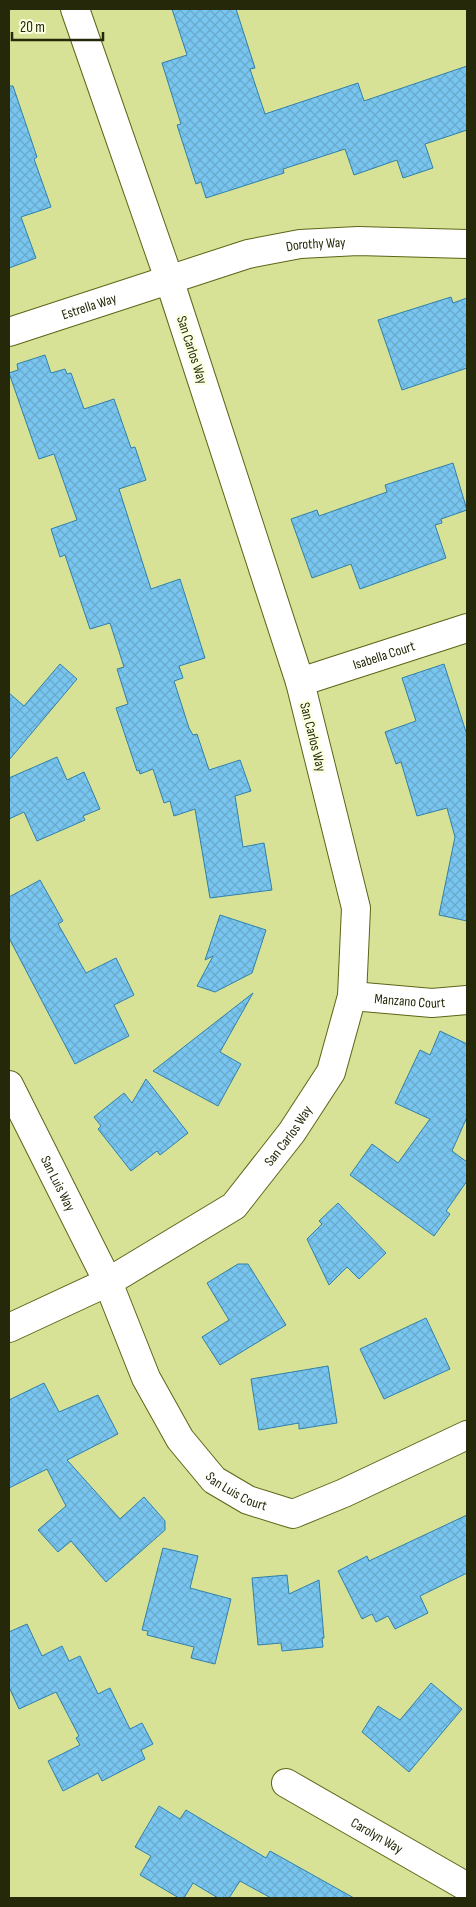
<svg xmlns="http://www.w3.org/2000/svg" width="476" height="1907" viewBox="0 0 476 1907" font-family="'Sofia Sans Condensed',sans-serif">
<defs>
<pattern id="building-cross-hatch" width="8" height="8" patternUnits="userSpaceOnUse" patternTransform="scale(1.25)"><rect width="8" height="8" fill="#78c5f0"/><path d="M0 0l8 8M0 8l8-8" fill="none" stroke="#68a9cc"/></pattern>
</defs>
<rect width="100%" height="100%" fill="#d8e296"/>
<path fill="url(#building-cross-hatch)" stroke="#3181a9" d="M 172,9 L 236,9 L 255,68 L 250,69 L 265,114 L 358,83 L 364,101 L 467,66 L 467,130 L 425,144 L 433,168 L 403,178 L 397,160 L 354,175 L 345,149 L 283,169 L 284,173 L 206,198 L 201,182 L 196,184 L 177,125 L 181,124 L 162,63 L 187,55 Z
M 9,86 L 13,86 L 37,157 L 34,159 L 51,207 L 21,217 L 36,258 L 9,268 Z
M 451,297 L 453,303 L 467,298 L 467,368 L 402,390 L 378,320 Z
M 45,355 L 51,373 L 65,369 L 67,374 L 71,373 L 84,409 L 114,399 L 131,448 L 135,447 L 146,480 L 119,489 L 151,589 L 180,579 L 205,658 L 179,666 L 183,678 L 174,681 L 189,728 L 193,735 L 197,734 L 209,770 L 240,760 L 251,791 L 235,796 L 243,847 L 264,843 L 272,890 L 210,898 L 195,809 L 174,816 L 170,801 L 164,803 L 153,769 L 140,774 L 139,770 L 137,771 L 116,708 L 128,704 L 117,669 L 124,667 L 110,623 L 90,629 L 65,555 L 60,557 L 51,529 L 77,520 L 54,454 L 39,459 L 9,373 L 18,370 L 17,364 Z
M 453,463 L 467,510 L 441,519 L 442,523 L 435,525 L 446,558 L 360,589 L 351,564 L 312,578 L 291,519 L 317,510 L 319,516 L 387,492 L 385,485 Z
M 60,664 L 77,679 L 9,760 L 9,693 L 24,706 Z
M 444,664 L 467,735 L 467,921 L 439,915 L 455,837 L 447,808 L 417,816 L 401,762 L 396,764 L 385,732 L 416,721 L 402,678 Z
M 57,757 L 67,780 L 84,772 L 100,809 L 83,816 L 85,820 L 37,841 L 24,812 L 9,819 L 9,778 Z
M 40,880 L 63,921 L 58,924 L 86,973 L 116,958 L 134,995 L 114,1005 L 129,1036 L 75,1064 L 9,938 L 9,897 Z
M 220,915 L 266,930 L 252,973 L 215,992 L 197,986 L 213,956 L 205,960 Z
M 253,993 L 220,1052 L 241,1064 L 218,1106 L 153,1071 Z
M 440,1031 L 467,1044 L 467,1117 L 452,1151 L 467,1162 L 467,1181 L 446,1211 L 450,1214 L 434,1236 L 350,1175 L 372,1144 L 398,1163 L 430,1119 L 395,1103 L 420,1050 L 430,1055 Z
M 146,1079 L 188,1133 L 160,1155 L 157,1151 L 131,1171 L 98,1129 L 101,1126 L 94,1117 L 124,1093 L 132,1103 Z
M 338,1203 L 386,1253 L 359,1279 L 347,1267 L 329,1285 L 307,1239 L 322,1224 L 319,1221 Z
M 238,1264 L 248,1264 L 286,1325 L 220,1365 L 202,1337 L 229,1320 L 207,1283 Z
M 426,1318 L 450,1369 L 384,1399 L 360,1349 Z
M 328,1366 L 337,1423 L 299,1429 L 299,1423 L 259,1430 L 251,1379 Z
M 44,1383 L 59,1412 L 98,1395 L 118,1434 L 67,1460 L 120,1519 L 144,1497 L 165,1521 L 165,1530 L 106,1582 L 71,1541 L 58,1552 L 38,1530 L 66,1506 L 47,1469 L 9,1488 L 9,1400 Z
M 467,1515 L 467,1573 L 420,1596 L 428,1613 L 395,1629 L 388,1616 L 376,1622 L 372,1614 L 362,1619 L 338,1571 L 367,1556 L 369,1561 Z
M 163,1548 L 198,1556 L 190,1588 L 231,1599 L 215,1664 L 191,1658 L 194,1647 L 147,1635 L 148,1631 L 142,1630 Z
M 287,1575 L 289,1594 L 319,1580 L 324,1638 L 322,1638 L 323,1647 L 282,1651 L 281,1643 L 258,1645 L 252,1578 Z
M 27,1624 L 42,1656 L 62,1646 L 69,1661 L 80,1656 L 98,1694 L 110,1688 L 130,1729 L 142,1723 L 153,1744 L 141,1750 L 145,1759 L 102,1781 L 98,1773 L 63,1791 L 48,1761 L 80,1745 L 76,1738 L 79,1736 L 56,1692 L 19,1709 L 9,1687 L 9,1632 Z
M 431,1683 L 462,1709 L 409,1772 L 362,1732 L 378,1706 L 400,1720 Z
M 159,1806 L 180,1819 L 186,1810 L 266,1858 L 270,1851 L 354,1898 L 271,1898 L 240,1881 L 229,1898 L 218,1898 L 193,1883 L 184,1898 L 179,1898 L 140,1875 L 151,1856 L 135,1847 Z"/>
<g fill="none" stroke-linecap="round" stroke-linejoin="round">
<defs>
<g id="minor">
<path id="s1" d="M 9,332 L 248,254 L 300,244 L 358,241 L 467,244"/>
<path id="s2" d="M 300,682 L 467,628"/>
<path id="s3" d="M 352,996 L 432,1003 L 467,1000"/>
<path id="s4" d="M 9,1085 L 108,1282 L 146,1378 L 180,1439 L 214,1480 L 248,1500 L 293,1514 L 344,1493 L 467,1435"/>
<path id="s5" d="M 9,1328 L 108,1282 L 234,1206 L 292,1132 L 331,1072 L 352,996 L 356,908 L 300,682 L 170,282 L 75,9"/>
<path id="s6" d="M 286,1783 L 467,1887"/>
</g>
</defs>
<use href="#minor" stroke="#5e6417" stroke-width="30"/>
<use href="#minor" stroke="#fff" stroke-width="28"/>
</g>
<g text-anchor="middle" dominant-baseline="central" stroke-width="5" stroke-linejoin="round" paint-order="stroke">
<g font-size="14" fill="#262909" stroke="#faffe1">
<text stroke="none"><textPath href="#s1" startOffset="320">Dorothy Way</textPath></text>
<text stroke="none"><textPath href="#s1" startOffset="84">Estrella Way</textPath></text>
<text transform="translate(192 350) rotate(72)">San Carlos Way</text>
<text stroke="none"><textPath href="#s2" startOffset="88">Isabella Court</textPath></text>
<text transform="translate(313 737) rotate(76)">San Carlos Way</text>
<text stroke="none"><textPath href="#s3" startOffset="58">Manzano Court</textPath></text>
<text stroke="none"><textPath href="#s5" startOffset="345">San Carlos Way</textPath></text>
<text stroke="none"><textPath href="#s4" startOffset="110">San Luis Way</textPath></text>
<text stroke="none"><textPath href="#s4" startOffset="472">San Luis Court</textPath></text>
<text stroke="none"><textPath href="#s6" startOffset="105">Carolyn Way</textPath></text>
</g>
</g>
<rect width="476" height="1907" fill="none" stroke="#262909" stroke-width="20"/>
<path d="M12 32v8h91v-8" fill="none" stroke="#262909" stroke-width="2.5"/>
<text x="20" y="32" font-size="15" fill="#262909" stroke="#faffe1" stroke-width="4" paint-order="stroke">20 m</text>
</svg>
